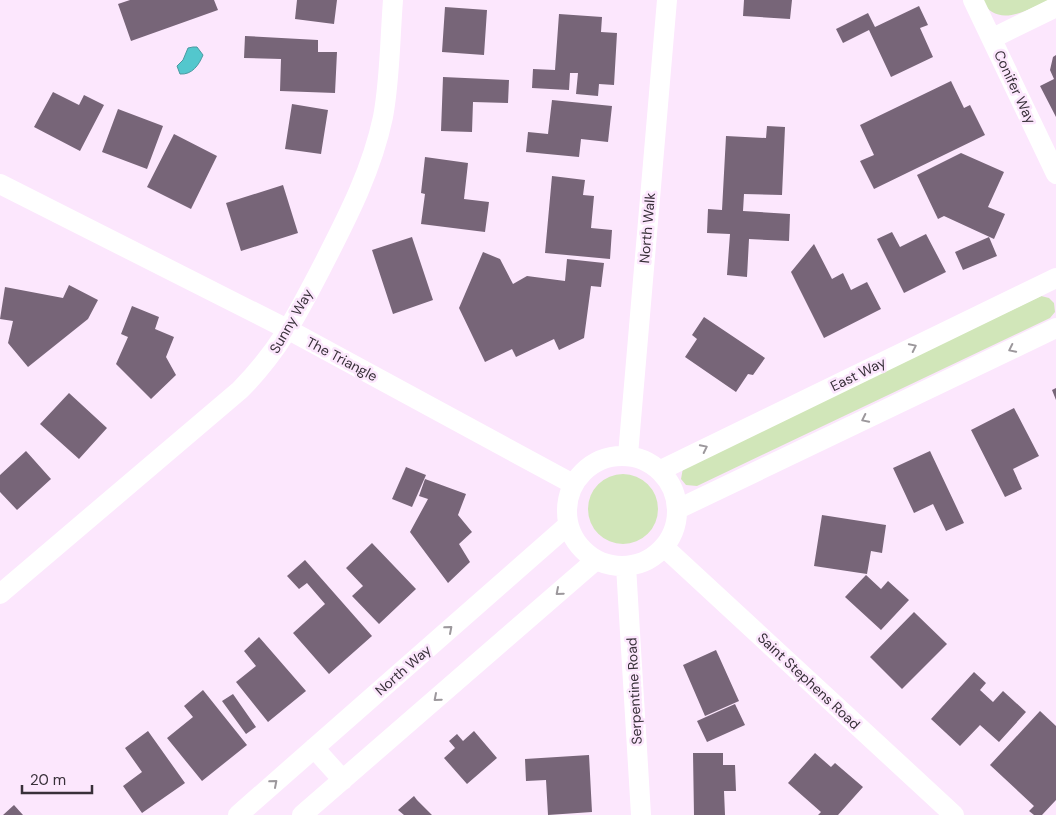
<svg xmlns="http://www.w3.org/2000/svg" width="1056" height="815" viewBox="0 0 1056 815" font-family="'DM Sans',sans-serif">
<rect width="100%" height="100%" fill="#fce7fd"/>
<path fill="#d1e6b9" d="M 982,0 L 1049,0 C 1028,10 996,29 982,0 Z
M 1041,296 L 1049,298 L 1054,303 L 1055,312 L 1050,318 L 697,486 L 686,485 L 681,479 L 683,468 Z
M588 509a35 35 0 1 1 70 0a35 35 0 1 1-70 0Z"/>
<path fill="#53c7cd" stroke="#4b9aa1" d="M 193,47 L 197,47 L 203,55 C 199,65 192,75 180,74 L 177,66 L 183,60 L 188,48 Z"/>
<path fill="#776578" d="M 130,0 L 214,0 L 218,10 L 131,41 L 118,4 Z
M 297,0 L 337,0 L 334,24 L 295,19 Z
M 744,0 L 792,0 L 790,19 L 743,16 Z
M 919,6 L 928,25 L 920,28 L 933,57 L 891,77 L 869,30 L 843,43 L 836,29 L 868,13 L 875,27 Z
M 445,7 L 487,10 L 484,55 L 442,52 Z
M 559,14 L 602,17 L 601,32 L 617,33 L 614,85 L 599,84 L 598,96 L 576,94 L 578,73 L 570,73 L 569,90 L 532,88 L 533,69 L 555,70 Z
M 245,36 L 318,40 L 318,52 L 337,52 L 335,93 L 280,91 L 281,59 L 244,58 Z
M 1056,55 L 1056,117 L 1040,86 L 1054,79 L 1050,70 L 1053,57 Z
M 443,77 L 509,80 L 508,103 L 473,102 L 472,132 L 441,131 Z
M 951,81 L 964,108 L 970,105 L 985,135 L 874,189 L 860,161 L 874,155 L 860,125 Z
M 53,92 L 79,105 L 84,95 L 104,105 L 80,151 L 34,127 Z
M 552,100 L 612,106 L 608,142 L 581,139 L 579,157 L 526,152 L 528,132 L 548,134 Z
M 292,104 L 328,110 L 321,154 L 285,149 Z
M 118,109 L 163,126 L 147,169 L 102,152 Z
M 767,126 L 785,127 L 782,195 L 744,194 L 743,211 L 790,214 L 789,241 L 749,239 L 747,277 L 727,275 L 730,234 L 707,233 L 708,209 L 722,210 L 726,136 L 766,138 Z
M 174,134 L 217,156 L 191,209 L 147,187 Z
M 961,153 L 1004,172 L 988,207 L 1005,214 L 994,239 L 944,216 L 938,219 L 917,175 Z
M 425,157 L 468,163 L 464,199 L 489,202 L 485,232 L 421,224 L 425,194 L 421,193 Z
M 552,176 L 585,180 L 583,195 L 594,196 L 591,228 L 612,230 L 610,259 L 545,253 Z
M 283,185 L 298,233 L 241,251 L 226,203 Z
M 892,232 L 900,247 L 926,234 L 946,272 L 904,293 L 877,239 Z
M 412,237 L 433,300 L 393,314 L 372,250 Z
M 989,237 L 997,256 L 963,270 L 955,252 Z
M 814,244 L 832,279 L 843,273 L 851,290 L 867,282 L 881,309 L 824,338 L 791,272 Z
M 483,252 L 500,259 L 513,284 L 527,276 L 565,281 L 567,259 L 604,263 L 601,287 L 591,286 L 584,338 L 559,350 L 554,339 L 516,357 L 512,349 L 485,362 L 459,308 Z
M 69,285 L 98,300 L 88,319 L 28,367 L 8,343 L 13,321 L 0,319 L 5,287 L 63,298 Z
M 132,306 L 159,317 L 155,329 L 174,337 L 166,357 L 176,375 L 151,399 L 116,364 L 128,337 L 121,334 Z
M 704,317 L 765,358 L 753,375 L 748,374 L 736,392 L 685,357 L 697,339 L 692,335 Z
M 1056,388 L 1056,400 L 1052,390 Z
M 69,393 L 107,428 L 79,459 L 40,424 Z
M 1014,408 L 1039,456 L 1013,469 L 1022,489 L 1005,497 L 971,430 Z
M 26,451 L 51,479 L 17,510 L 0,492 L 0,475 Z
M 930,451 L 964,523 L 946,531 L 933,504 L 914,513 L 893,468 Z
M 406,467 L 426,475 L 412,507 L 392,499 Z
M 425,479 L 466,494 L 458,515 L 472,532 L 459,544 L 470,562 L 448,583 L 410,532 L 428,499 L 419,496 Z
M 822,515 L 886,525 L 882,553 L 871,551 L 867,574 L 814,566 Z
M 372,543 L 416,589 L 379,624 L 352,596 L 363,586 L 346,568 Z
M 305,560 L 372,636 L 329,674 L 293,633 L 325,604 L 307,583 L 299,589 L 287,576 Z
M 866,575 L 881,589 L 888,581 L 909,600 L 881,630 L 845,597 Z
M 914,612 L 947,644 L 902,689 L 870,657 Z
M 259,637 L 306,691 L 268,722 L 236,682 L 256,666 L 244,651 Z
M 716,650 L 739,701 L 705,716 L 683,665 Z
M 974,672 L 986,683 L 980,690 L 993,702 L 1003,691 L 1026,712 L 999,742 L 980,725 L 960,746 L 931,719 Z
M 203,690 L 247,745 L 202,781 L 167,738 L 193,717 L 184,706 Z
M 233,694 L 256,727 L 246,734 L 222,701 Z
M 735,704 L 745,725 L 707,742 L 697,721 Z
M 1040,711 L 1056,726 L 1056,800 L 1042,815 L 1034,815 L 1029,811 L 1034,806 L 990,765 Z
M 148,731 L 185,783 L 142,813 L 123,786 L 142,772 L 125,748 Z
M 474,731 L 497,758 L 467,784 L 444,758 L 455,748 L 449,741 L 457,734 L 463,741 Z
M 693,753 L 723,753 L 723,765 L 735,765 L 736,791 L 724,791 L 725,815 L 694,815 Z
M 815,753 L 831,767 L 835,763 L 863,787 L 838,815 L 818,815 L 821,812 L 788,783 Z
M 589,755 L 592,812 L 548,815 L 546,780 L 526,781 L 525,759 Z
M 414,796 L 417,800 L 432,815 L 404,815 L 398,810 Z
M 14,805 L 23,815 L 3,815 Z"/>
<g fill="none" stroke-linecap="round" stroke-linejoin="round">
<path stroke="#fff" stroke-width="20" d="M 973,0 L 1056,174
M 993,38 L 1056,7
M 0,184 L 289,330 L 573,484
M 628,455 L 667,0
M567 511a55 55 0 1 1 110 0a55 55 0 1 1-110 0Z
M 661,470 L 1056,278
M 678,509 L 1056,328
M 664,547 L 954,815
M 626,566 L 641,815
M 0,594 L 240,390 C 280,350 299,311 325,261 C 349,214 372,169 383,117 C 390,80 390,38 393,0
M 314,748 L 343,780
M 238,815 L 568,525
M 302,815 L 596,560"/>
</g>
<defs><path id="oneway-chevron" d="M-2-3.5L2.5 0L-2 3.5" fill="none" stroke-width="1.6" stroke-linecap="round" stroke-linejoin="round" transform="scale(1.25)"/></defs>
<g stroke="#9c989c">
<use href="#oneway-chevron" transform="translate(913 347) rotate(-26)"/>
<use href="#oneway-chevron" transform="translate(1012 349) rotate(154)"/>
<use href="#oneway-chevron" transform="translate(865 419) rotate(154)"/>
<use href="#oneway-chevron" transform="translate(704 448) rotate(-26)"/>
<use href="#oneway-chevron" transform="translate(559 592) rotate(139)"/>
<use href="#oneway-chevron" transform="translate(449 629) rotate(-41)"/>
<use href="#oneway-chevron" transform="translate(437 698) rotate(139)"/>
<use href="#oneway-chevron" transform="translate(274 783) rotate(-41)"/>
</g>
<g text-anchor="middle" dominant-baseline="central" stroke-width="5" stroke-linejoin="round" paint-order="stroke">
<g font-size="14" fill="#383039" stroke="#fce7fd">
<text transform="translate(1015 87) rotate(65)">Conifer Way</text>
<text transform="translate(647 228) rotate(-85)">North Walk</text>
<text transform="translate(291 321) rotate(-60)">Sunny Way</text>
<text transform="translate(342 359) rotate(28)">The Triangle</text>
<text transform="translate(858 374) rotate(-26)">East Way</text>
<text transform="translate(403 670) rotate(-41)">North Way</text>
<text transform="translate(809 681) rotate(43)">Saint Stephens Road</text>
<text transform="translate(634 691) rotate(-93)">Serpentine Road</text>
</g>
</g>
<path d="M22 785v8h70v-8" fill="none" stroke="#383039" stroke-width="2.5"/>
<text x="30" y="785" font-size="15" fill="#383039" stroke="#fce7fd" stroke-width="4" paint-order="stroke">20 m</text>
</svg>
